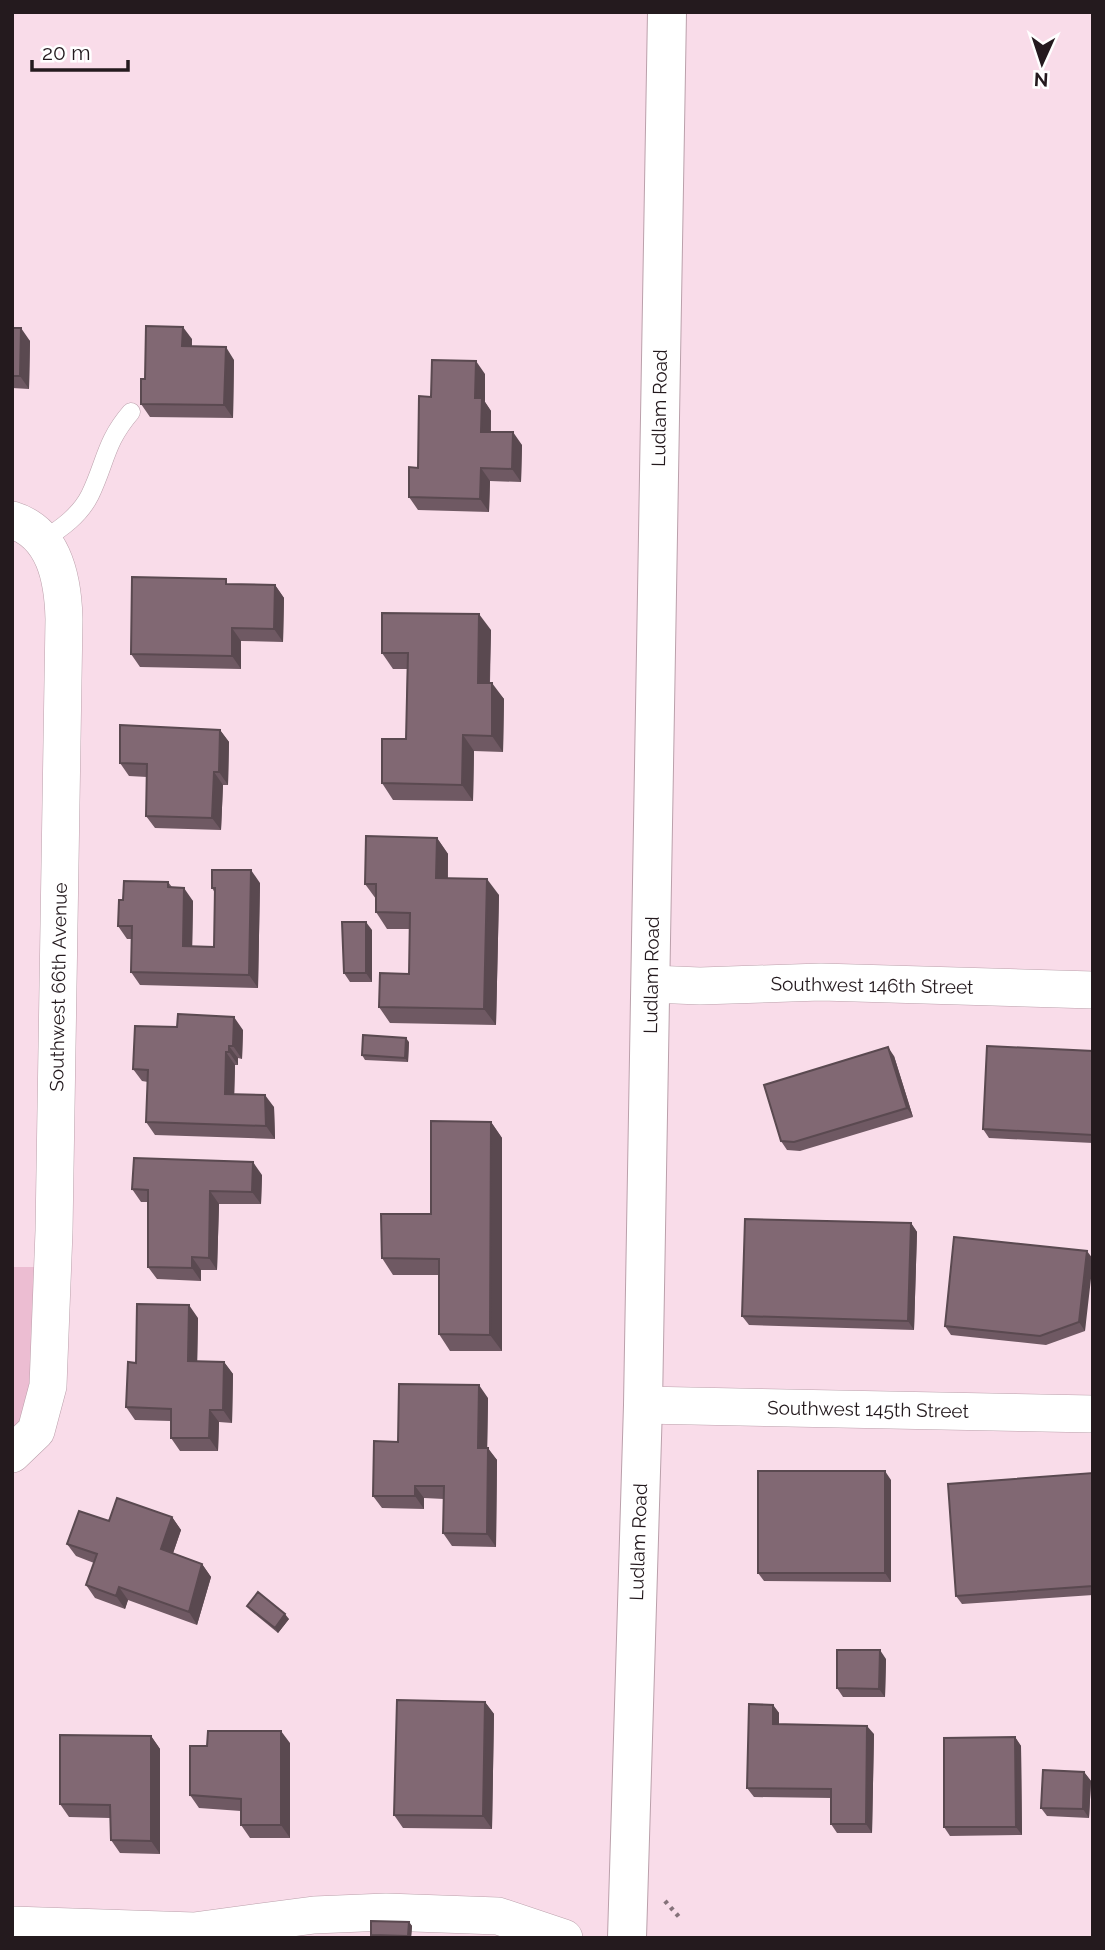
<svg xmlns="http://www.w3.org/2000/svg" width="1105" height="1950" viewBox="0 0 1105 1950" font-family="Raleway,sans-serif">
<rect width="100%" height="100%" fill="#f9dce9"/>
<path fill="#ecbdd2" d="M 12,1267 L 38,1267 L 35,1391 L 12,1439 Z"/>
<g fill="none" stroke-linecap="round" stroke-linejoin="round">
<defs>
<path id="lane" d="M 43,540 C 62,528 80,515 90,495 C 106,462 105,442 131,412"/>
<path id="street" d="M 12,520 C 55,533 63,580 64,619 L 54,1231 L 48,1386 L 36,1431 L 12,1454
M 651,984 L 700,986 L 821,982 L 1093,990
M 643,1405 L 1093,1414
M 12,1925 L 194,1931 L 314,1915 L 386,1912 L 498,1916 L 564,1938"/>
<path id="secondary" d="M 627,1938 L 643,1405 L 667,12"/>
</defs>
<use href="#lane" stroke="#bba0ab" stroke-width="19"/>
<use href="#street" stroke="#bba0ab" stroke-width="38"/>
<use href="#secondary" stroke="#bba0ab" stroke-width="40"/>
<path stroke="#85727a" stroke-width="4.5" stroke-dasharray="3.5 5" stroke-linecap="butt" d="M 665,1901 L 680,1918"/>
<use href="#lane" stroke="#fff" stroke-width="18"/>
<use href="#street" stroke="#fff" stroke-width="37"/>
<use href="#secondary" stroke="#fff" stroke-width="38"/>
</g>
<path fill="#6f5963" d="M 12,328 L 30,341 L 29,389 L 12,388 Z
M 192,339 L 192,346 L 234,360 L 233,418 L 150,417 L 141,404 L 145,379 Z
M 485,374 L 485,402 L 491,411 L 491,432 L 522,445 L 521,482 L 490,481 L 489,512 L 418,510 L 409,497 L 418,468 L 431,397 Z
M 230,584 L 275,585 L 284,598 L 283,642 L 241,641 L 241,669 L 140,667 L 131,654 Z
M 491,630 L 490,683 L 504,699 L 503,752 L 474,751 L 473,801 L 393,800 L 382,783 L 406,739 L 407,669 L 393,669 L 382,653 Z
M 220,730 L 229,742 L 228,785 L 223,785 L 221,830 L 155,828 L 146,816 L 147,777 L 129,776 L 120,763 Z
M 437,838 L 448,854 L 448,878 L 499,895 L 496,1025 L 390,1023 L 379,1007 L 409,974 L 410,929 L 387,929 L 376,912 L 376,899 L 365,884 Z
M 168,882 L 172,887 L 193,901 L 192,946 L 214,947 L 215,893 L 212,888 L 260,883 L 258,988 L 140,985 L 131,972 L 132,939 L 127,939 L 118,926 L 123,900 Z
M 372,930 L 372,982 L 350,982 L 344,973 Z
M 243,1030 L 242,1059 L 238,1058 L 238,1065 L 235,1065 L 234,1094 L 274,1107 L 275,1139 L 155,1135 L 146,1122 L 148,1082 L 142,1081 L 133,1069 Z
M 409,1042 L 408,1062 L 365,1060 L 362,1055 Z
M 1093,1051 L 1093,1143 L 989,1138 L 983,1129 Z
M 894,1056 L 913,1117 L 800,1151 L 787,1150 L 781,1141 Z
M 491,1122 L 502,1138 L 502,1351 L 450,1351 L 439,1334 L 439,1275 L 393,1275 L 382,1258 L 431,1214 Z
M 262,1175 L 261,1204 L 219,1204 L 217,1270 L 201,1270 L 201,1281 L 157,1279 L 148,1267 L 148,1202 L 141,1202 L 132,1189 Z
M 911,1223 L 917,1232 L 914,1330 L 749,1325 L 742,1316 Z
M 1087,1251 L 1085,1331 L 1046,1345 L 951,1335 L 945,1326 Z
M 198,1318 L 197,1361 L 224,1362 L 233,1374 L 232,1423 L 219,1422 L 218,1451 L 180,1451 L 171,1438 L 171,1421 L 135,1420 L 126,1407 L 136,1363 Z
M 488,1398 L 487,1448 L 497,1460 L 496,1547 L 452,1546 L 443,1533 L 444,1499 L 424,1498 L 424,1509 L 382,1508 L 373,1496 L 398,1442 Z
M 1093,1473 L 1093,1595 L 962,1604 L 956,1596 Z
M 891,1480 L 891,1582 L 764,1581 L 758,1573 Z
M 172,1517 L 181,1530 L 173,1553 L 202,1564 L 211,1577 L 197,1625 L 128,1600 L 125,1609 L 95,1598 L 86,1585 L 94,1563 L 76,1556 L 67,1544 L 109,1521 Z
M 247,1606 L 289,1619 L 278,1633 L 250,1610 Z
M 886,1659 L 885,1697 L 843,1697 L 837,1688 Z
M 485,1702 L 494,1714 L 492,1829 L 403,1828 L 394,1815 Z
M 773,1705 L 779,1713 L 779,1724 L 874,1734 L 872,1833 L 837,1833 L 831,1824 L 831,1798 L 754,1797 L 747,1788 Z
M 151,1736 L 160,1749 L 160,1854 L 120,1853 L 111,1840 L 110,1818 L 69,1817 L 60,1804 Z
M 1015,1737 L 1021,1746 L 1022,1835 L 950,1836 L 944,1827 Z
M 290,1743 L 290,1838 L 250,1838 L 241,1825 L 241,1811 L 199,1808 L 190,1795 L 207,1746 Z
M 1084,1772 L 1091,1781 L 1089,1818 L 1047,1816 L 1041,1808 Z
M 409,1922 L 412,1926 L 411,1938 L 373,1938 L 371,1935 Z"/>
<path fill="#5a4950" d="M 183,327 L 192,339 L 191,359 L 182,346 Z
M 21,328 L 30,341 L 29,389 L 20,376 Z
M 226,347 L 234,360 L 233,418 L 224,405 Z
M 476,361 L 485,374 L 485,402 L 491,411 L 490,444 L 481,432 L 475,398 Z
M 513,432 L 522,445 L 521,482 L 512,469 Z
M 481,468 L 490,481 L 489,512 L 480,499 Z
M 275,585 L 284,598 L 283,642 L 274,629 Z
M 479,614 L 491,630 L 489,699 L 478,683 Z
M 232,628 L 241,641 L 241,669 L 232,656 Z
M 492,683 L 504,699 L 503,752 L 492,736 Z
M 220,730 L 229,742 L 228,785 L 219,772 Z
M 463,735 L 474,751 L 473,801 L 462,785 Z
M 214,772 L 223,785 L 221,830 L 212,818 Z
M 437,838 L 448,854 L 447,894 L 436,878 Z
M 251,870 L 260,883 L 258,988 L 249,975 Z
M 487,879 L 499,895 L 496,1025 L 484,1009 Z
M 184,888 L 193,901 L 192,959 L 183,946 Z
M 366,922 L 372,930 L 372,982 L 366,973 Z
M 234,1017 L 243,1030 L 242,1059 L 233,1046 Z
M 406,1038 L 409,1042 L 408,1062 L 405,1058 Z
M 229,1046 L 238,1058 L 238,1065 L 229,1052 Z
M 888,1047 L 894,1056 L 913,1117 L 907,1108 Z
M 226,1052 L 235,1065 L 234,1106 L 225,1094 Z
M 265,1095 L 274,1107 L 275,1139 L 266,1126 Z
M 491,1122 L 502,1138 L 502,1351 L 490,1335 Z
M 253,1162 L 262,1175 L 261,1204 L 252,1192 Z
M 210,1191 L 219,1204 L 217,1270 L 209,1258 Z
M 911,1223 L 917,1232 L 914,1330 L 908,1321 Z
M 1087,1251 L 1093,1259 L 1093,1261 L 1085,1331 L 1079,1322 Z
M 192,1257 L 201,1270 L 201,1281 L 192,1268 Z
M 189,1305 L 198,1318 L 197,1374 L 188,1361 Z
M 224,1362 L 233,1374 L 232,1423 L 223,1410 Z
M 479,1385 L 488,1398 L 487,1460 L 478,1448 Z
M 210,1410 L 219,1422 L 218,1451 L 209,1438 Z
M 488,1448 L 497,1460 L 496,1547 L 487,1534 Z
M 885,1471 L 891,1480 L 891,1582 L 885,1573 Z
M 415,1486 L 424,1498 L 424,1509 L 415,1496 Z
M 172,1517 L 181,1530 L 170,1562 L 161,1549 Z
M 202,1564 L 211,1577 L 197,1625 L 189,1612 Z
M 119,1587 L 128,1600 L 125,1609 L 116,1596 Z
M 285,1614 L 289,1619 L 278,1633 L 275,1628 Z
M 880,1650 L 886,1659 L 885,1697 L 879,1689 Z
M 485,1702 L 494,1714 L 492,1829 L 483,1816 Z
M 773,1705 L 779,1713 L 779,1733 L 773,1724 Z
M 867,1726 L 874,1734 L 872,1833 L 866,1824 Z
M 281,1731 L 290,1743 L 290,1838 L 281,1825 Z
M 151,1736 L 160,1749 L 160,1854 L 151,1841 Z
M 1015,1737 L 1021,1746 L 1022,1835 L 1016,1827 Z
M 1084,1772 L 1091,1781 L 1089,1818 L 1083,1809 Z
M 409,1922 L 412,1926 L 411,1938 L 410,1938 L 408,1936 Z"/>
<path fill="#816873" stroke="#5a4950" stroke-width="2" d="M 146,326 L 183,327 L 182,346 L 226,347 L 224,405 L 141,404 L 141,379 L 145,379 Z
M 12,328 L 21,328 L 20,376 L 12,376 Z
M 432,360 L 476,361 L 475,398 L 482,398 L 481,432 L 513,432 L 512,469 L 481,468 L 480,499 L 409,497 L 409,467 L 418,468 L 419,396 L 431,397 Z
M 132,577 L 226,579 L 226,584 L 275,585 L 274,629 L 232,628 L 232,656 L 131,654 Z
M 382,613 L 479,614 L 478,683 L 492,683 L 492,736 L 463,735 L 462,785 L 382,783 L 382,739 L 406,739 L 408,653 L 382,653 Z
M 120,725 L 220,730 L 219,772 L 214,772 L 212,818 L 146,816 L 147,764 L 120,763 Z
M 366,836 L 437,838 L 436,878 L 487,879 L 484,1009 L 379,1007 L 380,973 L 409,974 L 410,913 L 376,912 L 376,884 L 365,884 Z
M 212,870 L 251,870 L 249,975 L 131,972 L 132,926 L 118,926 L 119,900 L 123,900 L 124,881 L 168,882 L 168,887 L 184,888 L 183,946 L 214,947 L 215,888 L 212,888 Z
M 342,922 L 366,922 L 366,973 L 344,973 Z
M 178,1014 L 234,1017 L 233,1046 L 229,1046 L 229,1052 L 226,1052 L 225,1094 L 265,1095 L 266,1126 L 146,1122 L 148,1070 L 133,1069 L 135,1026 L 177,1027 Z
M 363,1035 L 406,1038 L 405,1058 L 362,1055 Z
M 987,1046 L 1093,1051 L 1093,1135 L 983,1129 Z
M 888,1047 L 907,1108 L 794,1142 L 781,1141 L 764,1085 Z
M 431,1121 L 491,1122 L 490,1335 L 439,1334 L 439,1259 L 382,1258 L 381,1214 L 431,1214 Z
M 134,1158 L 253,1162 L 252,1192 L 210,1191 L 209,1258 L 192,1257 L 192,1268 L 148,1267 L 148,1190 L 132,1189 Z
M 745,1219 L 911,1223 L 908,1321 L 742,1316 Z
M 954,1237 L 1087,1251 L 1079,1322 L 1040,1336 L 945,1326 Z
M 137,1304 L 189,1305 L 188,1361 L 224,1362 L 223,1410 L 210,1410 L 209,1438 L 171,1438 L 171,1409 L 126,1407 L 128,1362 L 136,1363 Z
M 399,1384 L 479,1385 L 478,1448 L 488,1448 L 487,1534 L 443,1533 L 444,1486 L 415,1486 L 415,1496 L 373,1496 L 374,1441 L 398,1442 Z
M 758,1471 L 885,1471 L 885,1573 L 758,1573 Z
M 1093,1473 L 1093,1586 L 956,1596 L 948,1484 Z
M 117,1498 L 172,1517 L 161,1549 L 202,1564 L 189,1612 L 119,1587 L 116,1596 L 86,1585 L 97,1554 L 67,1544 L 79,1511 L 109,1521 Z
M 258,1592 L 285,1614 L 275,1628 L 247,1606 Z
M 837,1650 L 880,1650 L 879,1689 L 837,1688 Z
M 397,1700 L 485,1702 L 483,1816 L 394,1815 Z
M 749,1704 L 773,1705 L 773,1724 L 867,1726 L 866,1824 L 831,1824 L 831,1789 L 747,1788 Z
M 208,1731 L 281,1731 L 281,1825 L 241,1825 L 241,1799 L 190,1795 L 190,1746 L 207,1746 Z
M 60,1735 L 151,1736 L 151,1841 L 111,1840 L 110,1805 L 60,1804 Z
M 1015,1737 L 1016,1827 L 944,1827 L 944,1738 Z
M 1043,1770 L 1084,1772 L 1083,1809 L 1041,1808 Z
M 371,1921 L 409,1922 L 408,1936 L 371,1935 Z"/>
<g text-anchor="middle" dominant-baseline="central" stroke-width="5" stroke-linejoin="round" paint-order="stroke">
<g font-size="19" fill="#241a1e" stroke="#fff">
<text transform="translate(659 408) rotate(-89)">Ludlam Road</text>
<text transform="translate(651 975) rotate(-89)">Ludlam Road</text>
<text transform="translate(872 985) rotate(1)">Southwest 146th Street</text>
<text transform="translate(58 987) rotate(-89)">Southwest 66th Avenue</text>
<text transform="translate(868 1409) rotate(1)">Southwest 145th Street</text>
<text transform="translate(638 1542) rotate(-88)">Ludlam Road</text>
</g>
</g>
<rect width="1105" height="1950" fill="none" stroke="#241a1e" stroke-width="28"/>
<g transform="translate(1042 63) rotate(183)" stroke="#ffffff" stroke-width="5" paint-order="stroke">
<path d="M0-5L12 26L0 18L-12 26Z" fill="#241a1e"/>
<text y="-10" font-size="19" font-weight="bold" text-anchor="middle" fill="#241a1e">N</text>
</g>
<path d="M32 60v10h96v-10" fill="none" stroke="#241a1e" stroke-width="3.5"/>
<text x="42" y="60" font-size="21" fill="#241a1e" stroke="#ffffff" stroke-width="5" paint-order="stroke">20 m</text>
</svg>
